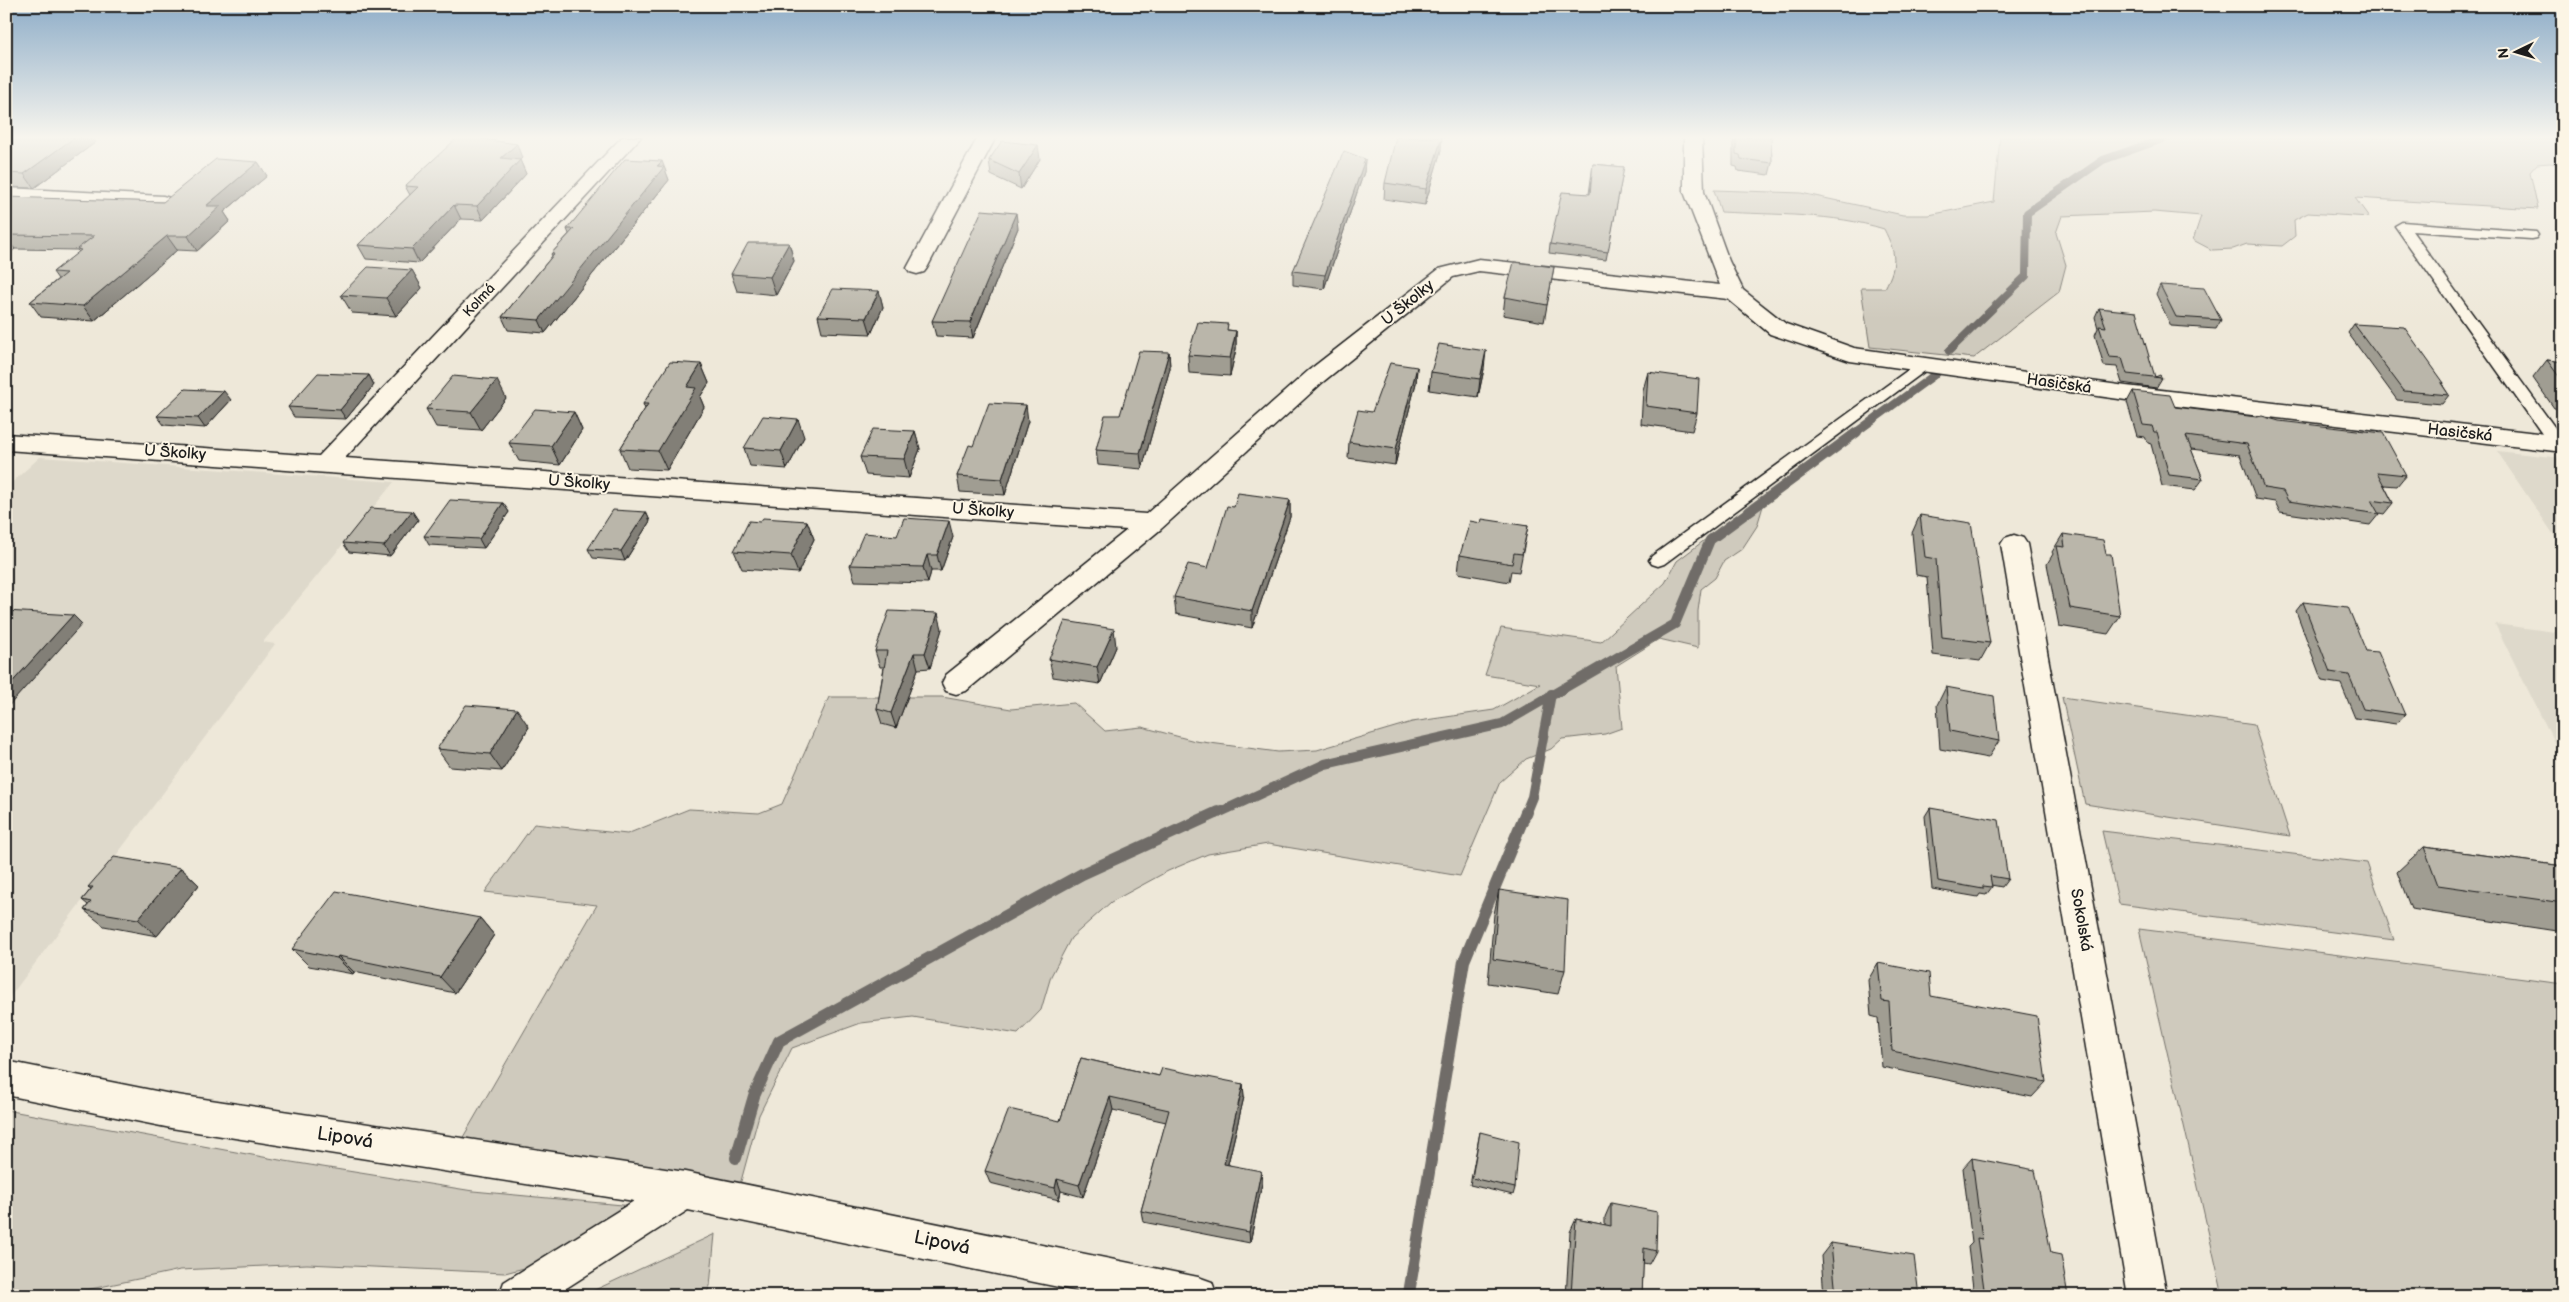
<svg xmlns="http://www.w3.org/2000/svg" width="2569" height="1302" viewBox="0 0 2569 1302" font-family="'Balsamiq Sans',sans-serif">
<rect width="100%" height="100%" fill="#eee8d9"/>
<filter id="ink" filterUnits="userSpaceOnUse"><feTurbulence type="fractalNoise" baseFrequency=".02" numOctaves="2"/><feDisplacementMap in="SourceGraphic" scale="10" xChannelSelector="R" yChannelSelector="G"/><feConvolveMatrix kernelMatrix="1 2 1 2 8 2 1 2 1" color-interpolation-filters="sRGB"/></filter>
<g filter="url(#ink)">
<path fill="#ded9cb" d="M 2497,451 L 2563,458 L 2563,549 L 2560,544 Z
M 40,457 L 394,482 L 263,642 L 275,644 L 6,1002 L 6,488 Z
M 2495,624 L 2563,633 L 2563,760 Z"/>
<path fill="#cfcabd" stroke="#76736c" d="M 2000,137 L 2563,137 L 2563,166 L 2550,163 L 2537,164 L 2530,172 L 2538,209 L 2355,198 L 2369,217 L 2308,213 L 2294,220 L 2295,236 L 2282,246 L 2247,244 L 2233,249 L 2212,250 L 2193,240 L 2201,216 L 2154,212 L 2062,216 L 2056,233 L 2066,265 L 2059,292 L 1974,358 L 1870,347 L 1861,288 L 1885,288 C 1898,264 1896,253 1884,229 C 1833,213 1775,215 1721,212 L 1714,190 L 1801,193 L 1903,215 L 1929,215 L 1994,202 Z
M 1751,505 L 1763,506 L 1757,526 L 1742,549 L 1724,561 L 1715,578 L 1701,589 L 1698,611 L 1698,648 L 1659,639 L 1616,666 L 1622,728 L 1605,734 L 1562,739 L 1551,749 L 1526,759 L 1500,782 L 1460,876 L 1268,844 L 1208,854 L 1168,871 L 1111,902 L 1071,938 L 1051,976 L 1041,1010 L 1018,1034 L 913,1017 L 861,1023 L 792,1048 L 759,1115 L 738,1192 L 462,1139 L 597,905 L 485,892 L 534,824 L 627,834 L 689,809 L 759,813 L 782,804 L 829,697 L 942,697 L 1011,709 L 1074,703 L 1105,731 L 1142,727 L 1195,741 L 1278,752 L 1317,750 L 1412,722 L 1494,710 L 1540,684 L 1485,675 L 1501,628 L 1601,642 L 1665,583 L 1677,561 Z
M 2062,697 L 2254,725 L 2290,836 L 2085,804 Z
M 2102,831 L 2367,863 L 2394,940 L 2119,904 Z
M 2139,929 L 2563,984 L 2563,1296 L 2223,1296 Z
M 6,1110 L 285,1161 L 473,1191 L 633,1206 L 551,1261 L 505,1273 L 307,1264 L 180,1270 L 58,1296 L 6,1296 Z
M 715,1234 L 710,1286 L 705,1296 L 582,1296 Z"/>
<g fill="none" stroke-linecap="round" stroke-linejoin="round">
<path stroke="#6f6c67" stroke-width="8" d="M 1949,351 L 2026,276 L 2027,213 L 2103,160 L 2168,137
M 1855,433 L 1937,373"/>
<path stroke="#6f6c67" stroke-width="10" d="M 1216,814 L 1325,764 L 1502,724 L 1675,624 L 1710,540 L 1857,432
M 1525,814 L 1532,797 L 1551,694"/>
<path stroke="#6f6c67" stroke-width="12" d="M 736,1158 L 754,1096 L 779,1041 L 1082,874 L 1218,812
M 1409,1293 L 1464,961 L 1526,812"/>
<defs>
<path id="lane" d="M 2402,222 L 2536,232 L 2538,235 L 2536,238 L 2531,239 L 2412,231 L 2563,439 L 2563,448 L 2552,448 L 2395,226 Z
M 1924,360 L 1932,365 L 1929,368 L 1664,564 L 1658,566 L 1652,564 L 1649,560 L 1652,556 L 1919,362 Z"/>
<path id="street" d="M 622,137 L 641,137 L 345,458 L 1146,514 L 1308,371 L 1439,269 L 1479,259 L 1720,285 L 1684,192 L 1684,137 L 1702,137 L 1704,192 L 1729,261 L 1743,290 L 1786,324 L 1854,348 L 2126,386 L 2563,436 L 2563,452 L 2126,400 L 1850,361 L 1770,334 L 1728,299 L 1479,271 L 1453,277 L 1324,381 L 1161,529 L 966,691 L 956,694 L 946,691 L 942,683 L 946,675 L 1127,530 L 6,450 L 6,434 L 319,456 Z
M 978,137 L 996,137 L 927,268 L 924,272 L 917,274 L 910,272 L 907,268 Z
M 6,188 L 163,196 L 170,198 L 173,202 L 170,206 L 163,208 L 6,200 Z
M 2014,535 L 2023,538 L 2027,544 L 2167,1296 L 2128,1296 L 2001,544 L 2005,538 Z
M 6,1061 L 171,1094 L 685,1172 L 1198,1277 L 1212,1282 L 1217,1296 L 1102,1296 L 688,1210 L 554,1296 L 499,1296 L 504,1282 L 634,1201 L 171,1128 L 6,1095 Z"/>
</defs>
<use href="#lane" stroke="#1c1c1c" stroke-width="3"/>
<use href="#street" stroke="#1c1c1c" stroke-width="3"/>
<use href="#lane" fill="#fcf5e5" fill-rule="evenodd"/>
<use href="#street" fill="#fcf5e5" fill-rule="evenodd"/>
</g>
<path fill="#a09d92" stroke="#1c1c1c" d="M 6,137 L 96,142 L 34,188 L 6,187 Z
M 1733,137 L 1771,137 L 1772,163 L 1769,175 L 1738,171 L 1737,167 L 1733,166 Z
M 1441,150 L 1425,205 L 1384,199 L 1385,183 Z
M 522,158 L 520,160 L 526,174 L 483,220 L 461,219 L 419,263 L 366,259 L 358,245 L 410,195 L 405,186 Z
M 1040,159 L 1021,189 L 991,175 L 989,160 Z
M 1365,159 L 1364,172 L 1324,289 L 1293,285 L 1293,271 Z
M 258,162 L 267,176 L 224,212 L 230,221 L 197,251 L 177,250 L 94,321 L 41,317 L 30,302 L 58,279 L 53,272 L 79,252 L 77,250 L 15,249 L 11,252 L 6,252 L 6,192 L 10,198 L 163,202 Z
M 1593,164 L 1624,167 L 1606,260 L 1549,253 L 1550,244 L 1589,194 Z
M 664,167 L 669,180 L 545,333 L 508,330 L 502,317 L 552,256 L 551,254 L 569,234 L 567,229 Z
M 1018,228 L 973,338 L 936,336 L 932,321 Z
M 789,243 L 794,261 L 776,295 L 737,291 L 731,274 Z
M 1554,267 L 1544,322 L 1503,315 L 1505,297 Z
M 412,270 L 422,288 L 396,316 L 352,313 L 341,295 Z
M 2160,285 L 2221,320 L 2216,329 L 2171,326 L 2156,294 Z
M 879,291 L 883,307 L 871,334 L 822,332 L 818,316 Z
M 2099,308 L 2155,377 L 2162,378 L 2156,388 L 2122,383 L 2117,367 L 2104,366 L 2095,335 L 2098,328 L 2095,317 Z
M 2354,324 L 2444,383 L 2443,386 L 2449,395 L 2442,404 L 2397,400 L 2348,333 Z
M 1228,330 L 1236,331 L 1236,349 L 1230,376 L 1189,373 L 1188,355 Z
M 1169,352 L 1170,368 L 1142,469 L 1098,465 L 1096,450 L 1120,415 Z
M 2547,360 L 2563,362 L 2563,409 L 2554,408 L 2533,378 Z
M 701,364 L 709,383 L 700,397 L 704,407 L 667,470 L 628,468 L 620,449 L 645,409 L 643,404 Z
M 1417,367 L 1416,383 L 1395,465 L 1348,458 L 1349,442 L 1372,412 Z
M 1484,369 L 1478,397 L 1429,390 L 1431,372 Z
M 1648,372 L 1697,413 L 1692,431 L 1641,424 L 1643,390 Z
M 369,375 L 374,385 L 346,419 L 294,417 L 288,407 Z
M 2133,391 L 2175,407 L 2406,475 L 2397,486 L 2384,485 L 2393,503 L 2384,514 L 2379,513 L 2379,514 L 2370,525 L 2280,512 L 2275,502 L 2256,499 L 2240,455 L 2191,449 L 2203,479 L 2195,490 L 2162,486 L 2151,444 L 2148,443 L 2145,437 L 2137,436 L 2127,402 Z
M 506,398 L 481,430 L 436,427 L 426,409 Z
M 231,400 L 205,428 L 164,425 L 157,416 Z
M 574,412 L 582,430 L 560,465 L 519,461 L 509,443 Z
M 1028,421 L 1005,495 L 960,492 L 957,476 L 973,446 Z
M 915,431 L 920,449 L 909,478 L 866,475 L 860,457 Z
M 804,437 L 787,469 L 750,466 L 744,448 Z
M 1290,500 L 1290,517 L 1252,628 L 1176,614 L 1174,597 L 1208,568 L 1234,507 Z
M 503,503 L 509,512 L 484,548 L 429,545 L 424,536 Z
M 412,511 L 418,520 L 390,556 L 349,552 L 343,543 Z
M 646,512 L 650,521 L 625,561 L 593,558 L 588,549 Z
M 1920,515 L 1990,643 L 1980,661 L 1933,655 L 1927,577 L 1916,575 L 1912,533 Z
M 807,521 L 814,539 L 798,573 L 742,569 L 734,551 L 760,522 Z
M 1481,523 L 1528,526 L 1519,572 L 1511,571 L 1509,582 L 1458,573 L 1460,555 Z
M 2063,534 L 2120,616 L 2108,634 L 2059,626 L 2047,564 L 2053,554 L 2052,552 Z
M 897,536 L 953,537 L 941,571 L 931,571 L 928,583 L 855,581 L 850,565 Z
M 2563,541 L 2563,549 L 2560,544 Z
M 2303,602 L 2366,651 L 2405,715 L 2396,724 L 2355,718 L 2341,684 L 2322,681 L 2296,611 Z
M 942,629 L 930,668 L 918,669 L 896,728 L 882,724 L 877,709 L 884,667 L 880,667 L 875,651 Z
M 1116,647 L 1100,684 L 1053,677 L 1049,659 Z
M 1946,687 L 1999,741 L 1988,758 L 1940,749 L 1937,705 Z
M 529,727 L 502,771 L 450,767 L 437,749 Z
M 1930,808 L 2008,879 L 2002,887 L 1991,885 L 1992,887 L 1986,895 L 1980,894 L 1978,897 L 1932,889 L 1925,816 Z
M 2424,847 L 2563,866 L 2563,932 L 2411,909 L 2397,872 Z
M 181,868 L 199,885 L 157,936 L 104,926 L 84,910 L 88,905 L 82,900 L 91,889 L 88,887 Z
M 1499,890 L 1565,970 L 1558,994 L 1488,983 L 1494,914 Z
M 480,918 L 494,935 L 455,993 L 354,972 L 353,974 L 309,966 L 292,949 Z
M 1878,963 L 1931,996 L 2046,1082 L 2032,1097 L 1882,1067 L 1878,1018 L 1871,1016 L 1868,980 Z
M 1081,1058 L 1159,1076 L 1243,1084 L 1244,1097 L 1228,1164 L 1262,1183 L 1250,1243 L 1143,1222 L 1141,1211 L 1166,1122 L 1113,1110 L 1083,1197 L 1061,1191 L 1059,1200 L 990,1183 L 985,1171 L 1060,1121 Z
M 1480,1132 L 1515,1188 L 1513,1195 L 1470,1185 Z
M 1972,1158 L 2051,1253 L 2068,1296 L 1974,1296 L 1968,1247 L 1972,1243 L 1963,1168 Z
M 1611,1203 L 1656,1251 L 1649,1264 L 1643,1263 L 1642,1296 L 1566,1296 L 1570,1232 L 1576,1219 L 1605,1225 L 1605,1217 Z
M 1831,1243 L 1919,1296 L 1824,1296 L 1821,1256 Z"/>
<path fill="#827f77" stroke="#1c1c1c" d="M 75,137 L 92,137 L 96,142 L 34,188 L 24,174 Z
M 1442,137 L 1441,150 L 1425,205 L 1426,189 Z
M 517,144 L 522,158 L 507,172 L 501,158 Z
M 1038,145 L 1040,159 L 1021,189 L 1019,174 Z
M 1365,159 L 1364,172 L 1324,289 L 1325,275 Z
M 520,160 L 526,174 L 483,220 L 477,206 Z
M 662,161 L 669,180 L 545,333 L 539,320 Z
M 258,162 L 267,176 L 224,212 L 230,221 L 197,251 L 188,236 L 206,206 Z
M 6,192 L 14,202 L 6,208 Z
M 454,205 L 461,219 L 419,263 L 412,249 Z
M 1016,213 L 1018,228 L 973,338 L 970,322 Z
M 167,236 L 177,250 L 94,321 L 83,306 Z
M 6,238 L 15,249 L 11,252 L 6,246 Z
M 789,243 L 794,261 L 776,295 L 770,277 Z
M 412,270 L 422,288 L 396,316 L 386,298 Z
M 879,291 L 883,307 L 871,334 L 866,318 Z
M 1236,331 L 1236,349 L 1230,376 L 1230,358 Z
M 1486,351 L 1484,369 L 1478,397 L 1480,379 Z
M 1169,352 L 1170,368 L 1142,469 L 1140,453 Z
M 701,364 L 709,383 L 700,397 L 704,407 L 667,470 L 658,451 L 687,387 Z
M 1417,367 L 1416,383 L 1395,465 L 1396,449 Z
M 369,375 L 374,385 L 346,419 L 340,410 Z
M 497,380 L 506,398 L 481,430 L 471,412 Z
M 224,391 L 231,400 L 205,428 L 198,418 Z
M 1026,405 L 1028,421 L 1005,495 L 1002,479 Z
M 574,412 L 582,430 L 560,465 L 551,446 Z
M 798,419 L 804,437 L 787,469 L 781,451 Z
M 915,431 L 920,449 L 909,478 L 904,459 Z
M 1290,500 L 1290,517 L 1252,628 L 1252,611 Z
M 503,503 L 509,512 L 484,548 L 479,539 Z
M 412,511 L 418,520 L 390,556 L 384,546 Z
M 646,512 L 650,521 L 625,561 L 621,551 Z
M 807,521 L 814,539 L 798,573 L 791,555 Z
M 949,521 L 953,537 L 941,571 L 937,555 Z
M 927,555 L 931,571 L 928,583 L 923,567 Z
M 938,613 L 942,629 L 930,668 L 925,653 Z
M 73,615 L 82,624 L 6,709 L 6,689 Z
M 1114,629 L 1116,647 L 1100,684 L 1097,667 Z
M 914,653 L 918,669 L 896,728 L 891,713 Z
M 517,709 L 529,727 L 502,771 L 490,754 Z
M 181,868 L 199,885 L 157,936 L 138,919 Z
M 480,918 L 494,935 L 455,993 L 440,977 Z
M 338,956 L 354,972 L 353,974 L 337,958 Z
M 1243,1084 L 1244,1097 L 1225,1176 L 1224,1164 Z
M 1110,1097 L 1113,1110 L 1083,1197 L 1079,1185 Z
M 1261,1171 L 1262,1183 L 1250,1243 L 1249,1232 Z
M 1057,1179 L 1061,1191 L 1059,1200 L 1055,1188 Z"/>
<path fill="#bab6aa" stroke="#1c1c1c" d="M 6,137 L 75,137 L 24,174 L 6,173 Z
M 458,137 L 468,137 L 517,144 L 501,158 L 520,160 L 477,206 L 454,205 L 412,249 L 358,245 L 418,187 L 405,186 Z
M 1396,137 L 1442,137 L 1426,189 L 1385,183 Z
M 1736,137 L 1771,137 L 1772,163 L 1741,159 L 1740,155 L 1736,154 Z
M 1002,141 L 1038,145 L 1019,174 L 989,160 Z
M 1344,151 L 1365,159 L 1325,275 L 1293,271 Z
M 216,159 L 258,162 L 206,206 L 221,206 L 188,236 L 167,236 L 83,306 L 30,302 L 66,273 L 53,272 L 81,250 L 77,249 L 94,236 L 6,235 L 6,197 L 163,202 Z
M 625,159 L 662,161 L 657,166 L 664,167 L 539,320 L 502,317 L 554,254 L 551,254 L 574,229 L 567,229 Z
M 1593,164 L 1624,167 L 1608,252 L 1550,244 L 1562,192 L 1590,194 Z
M 982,210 L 1016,213 L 970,322 L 932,321 Z
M 748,243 L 789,243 L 770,277 L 731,274 Z
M 1514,262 L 1554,267 L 1547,305 L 1505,297 Z
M 368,267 L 412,270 L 386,298 L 341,295 Z
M 2160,285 L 2204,288 L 2221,320 L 2176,317 Z
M 833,289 L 879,291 L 866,318 L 818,316 Z
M 2099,308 L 2136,312 L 2155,377 L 2160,375 L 2162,378 L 2127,374 L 2122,358 L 2109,357 L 2099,326 L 2106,327 Z
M 1198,322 L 1228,324 L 1227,330 L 1236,331 L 1230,358 L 1188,355 Z
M 2354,324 L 2404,327 L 2444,383 L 2441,383 L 2449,395 L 2404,391 Z
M 1439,344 L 1486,351 L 1480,379 L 1431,372 Z
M 1139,351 L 1169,352 L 1140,453 L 1096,450 L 1105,415 L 1120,415 Z
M 2547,360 L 2563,362 L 2563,382 Z
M 670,362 L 701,364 L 687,387 L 696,388 L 658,451 L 620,449 L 648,404 L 643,404 Z
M 1390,363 L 1417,367 L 1396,449 L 1349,442 L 1358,410 L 1372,412 Z
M 1648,372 L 1699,379 L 1697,413 L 1646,406 Z
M 318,373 L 369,375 L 340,410 L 288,407 Z
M 453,376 L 497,380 L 471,412 L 426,409 Z
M 185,389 L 224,391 L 198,418 L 157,416 Z
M 2133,391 L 2170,395 L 2175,407 L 2257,417 L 2262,416 L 2279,421 L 2383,433 L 2406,475 L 2377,472 L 2393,503 L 2371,500 L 2379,514 L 2288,501 L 2283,491 L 2264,488 L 2247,444 L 2186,436 L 2203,479 L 2169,475 L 2157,432 L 2154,432 L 2152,426 L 2143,425 Z
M 989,403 L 1026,405 L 1002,479 L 957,476 L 969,445 L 973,446 Z
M 535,409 L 574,412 L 551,446 L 509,443 Z
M 763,416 L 798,419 L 781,451 L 744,448 Z
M 873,429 L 915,431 L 904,459 L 860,457 Z
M 1238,493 L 1290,500 L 1252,611 L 1174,597 L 1188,564 L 1208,568 L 1227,506 L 1234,507 Z
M 450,500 L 503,503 L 479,539 L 424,536 Z
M 371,508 L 412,511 L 384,546 L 343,543 Z
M 613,510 L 646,512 L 621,551 L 588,549 Z
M 1920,515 L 1971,523 L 1990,643 L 1942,637 L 1936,559 L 1925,557 Z
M 763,518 L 807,521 L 791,555 L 734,551 L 749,521 L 760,522 Z
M 904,518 L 949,521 L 937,555 L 927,555 L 923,567 L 850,565 L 864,533 L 897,536 Z
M 1482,519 L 1528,526 L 1522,554 L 1514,553 L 1512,564 L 1460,555 L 1470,521 L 1481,523 Z
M 2063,534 L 2103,540 L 2106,554 L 2111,554 L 2120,616 L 2070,608 L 2057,546 L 2065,547 Z
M 2303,602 L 2348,607 L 2366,651 L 2378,652 L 2405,715 L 2363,709 L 2349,675 L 2330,672 Z
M 6,611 L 73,615 L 6,689 Z
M 889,611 L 938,613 L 925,653 L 914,653 L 891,713 L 877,709 L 887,651 L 875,651 Z
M 1065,621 L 1114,629 L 1097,667 L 1049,659 Z
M 1946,687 L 1994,696 L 1999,741 L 1950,731 Z
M 466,705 L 517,709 L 490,754 L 437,749 Z
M 1930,808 L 1999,820 L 2008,879 L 1990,876 L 1992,887 L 1983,886 L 1983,889 L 1938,881 Z
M 2424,847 L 2563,866 L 2563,903 L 2438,885 Z
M 114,857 L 181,868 L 138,919 L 84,910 L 91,902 L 82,900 L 93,887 L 88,887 Z
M 1499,890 L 1568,900 L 1565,970 L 1493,959 Z
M 336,891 L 480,918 L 440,977 L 338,956 L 337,958 L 292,949 Z
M 1878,963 L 1929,973 L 1931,996 L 2037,1016 L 2046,1082 L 1892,1051 L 1889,1002 L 1882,1001 Z
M 1081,1058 L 1159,1076 L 1162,1068 L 1243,1084 L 1224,1164 L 1261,1171 L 1249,1232 L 1141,1211 L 1169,1110 L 1110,1097 L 1079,1185 L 1057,1179 L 1055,1188 L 985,1171 L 1009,1109 L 1060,1121 Z
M 1480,1132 L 1519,1142 L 1515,1188 L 1472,1178 Z
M 1972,1158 L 2035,1170 L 2051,1253 L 2061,1255 L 2068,1296 L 1985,1296 L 1977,1238 L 1982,1239 Z
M 1611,1203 L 1657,1212 L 1656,1251 L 1644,1248 L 1642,1296 L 1580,1296 L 1571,1294 L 1576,1219 L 1611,1226 Z
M 1831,1243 L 1914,1256 L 1919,1296 L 1836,1296 Z"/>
</g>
<linearGradient id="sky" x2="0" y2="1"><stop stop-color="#8eadc8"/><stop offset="0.43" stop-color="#f7f5ee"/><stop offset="1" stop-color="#f7f5ee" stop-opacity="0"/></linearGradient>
<rect width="2569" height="319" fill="url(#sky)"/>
<g text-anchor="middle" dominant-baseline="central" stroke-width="4" stroke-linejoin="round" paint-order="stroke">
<g font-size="14" fill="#1c1c1c" stroke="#fcf5e5">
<text transform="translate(479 300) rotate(-47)">Kolmá</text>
</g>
<g font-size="16" fill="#1c1c1c" stroke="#fcf5e5">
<text transform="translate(1408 303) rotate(-39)">U Školky</text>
<text transform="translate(2059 384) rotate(8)">Hasičská</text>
<text transform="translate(2460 433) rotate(6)">Hasičská</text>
<text transform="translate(175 453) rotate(4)">U Školky</text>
<text transform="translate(579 483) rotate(4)">U Školky</text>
<text transform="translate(983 511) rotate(4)">U Školky</text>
<text transform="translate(2081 920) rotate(80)">Sokolská</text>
</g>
<g font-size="19" fill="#1c1c1c" stroke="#fcf5e5">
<text transform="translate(345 1138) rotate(9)">Lipová</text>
<text transform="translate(942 1243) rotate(12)">Lipová</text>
</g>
</g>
<rect width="2569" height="1302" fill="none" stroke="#fcf5e5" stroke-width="25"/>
<rect x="12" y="12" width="2544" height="1277" fill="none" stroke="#1c1c1c" stroke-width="2" filter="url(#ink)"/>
<g transform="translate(2516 52) rotate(265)" stroke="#fcf5e5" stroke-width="4" paint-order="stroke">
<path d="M0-4L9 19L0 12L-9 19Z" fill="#1c1c1c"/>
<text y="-8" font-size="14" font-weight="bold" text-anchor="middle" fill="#1c1c1c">N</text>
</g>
</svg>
